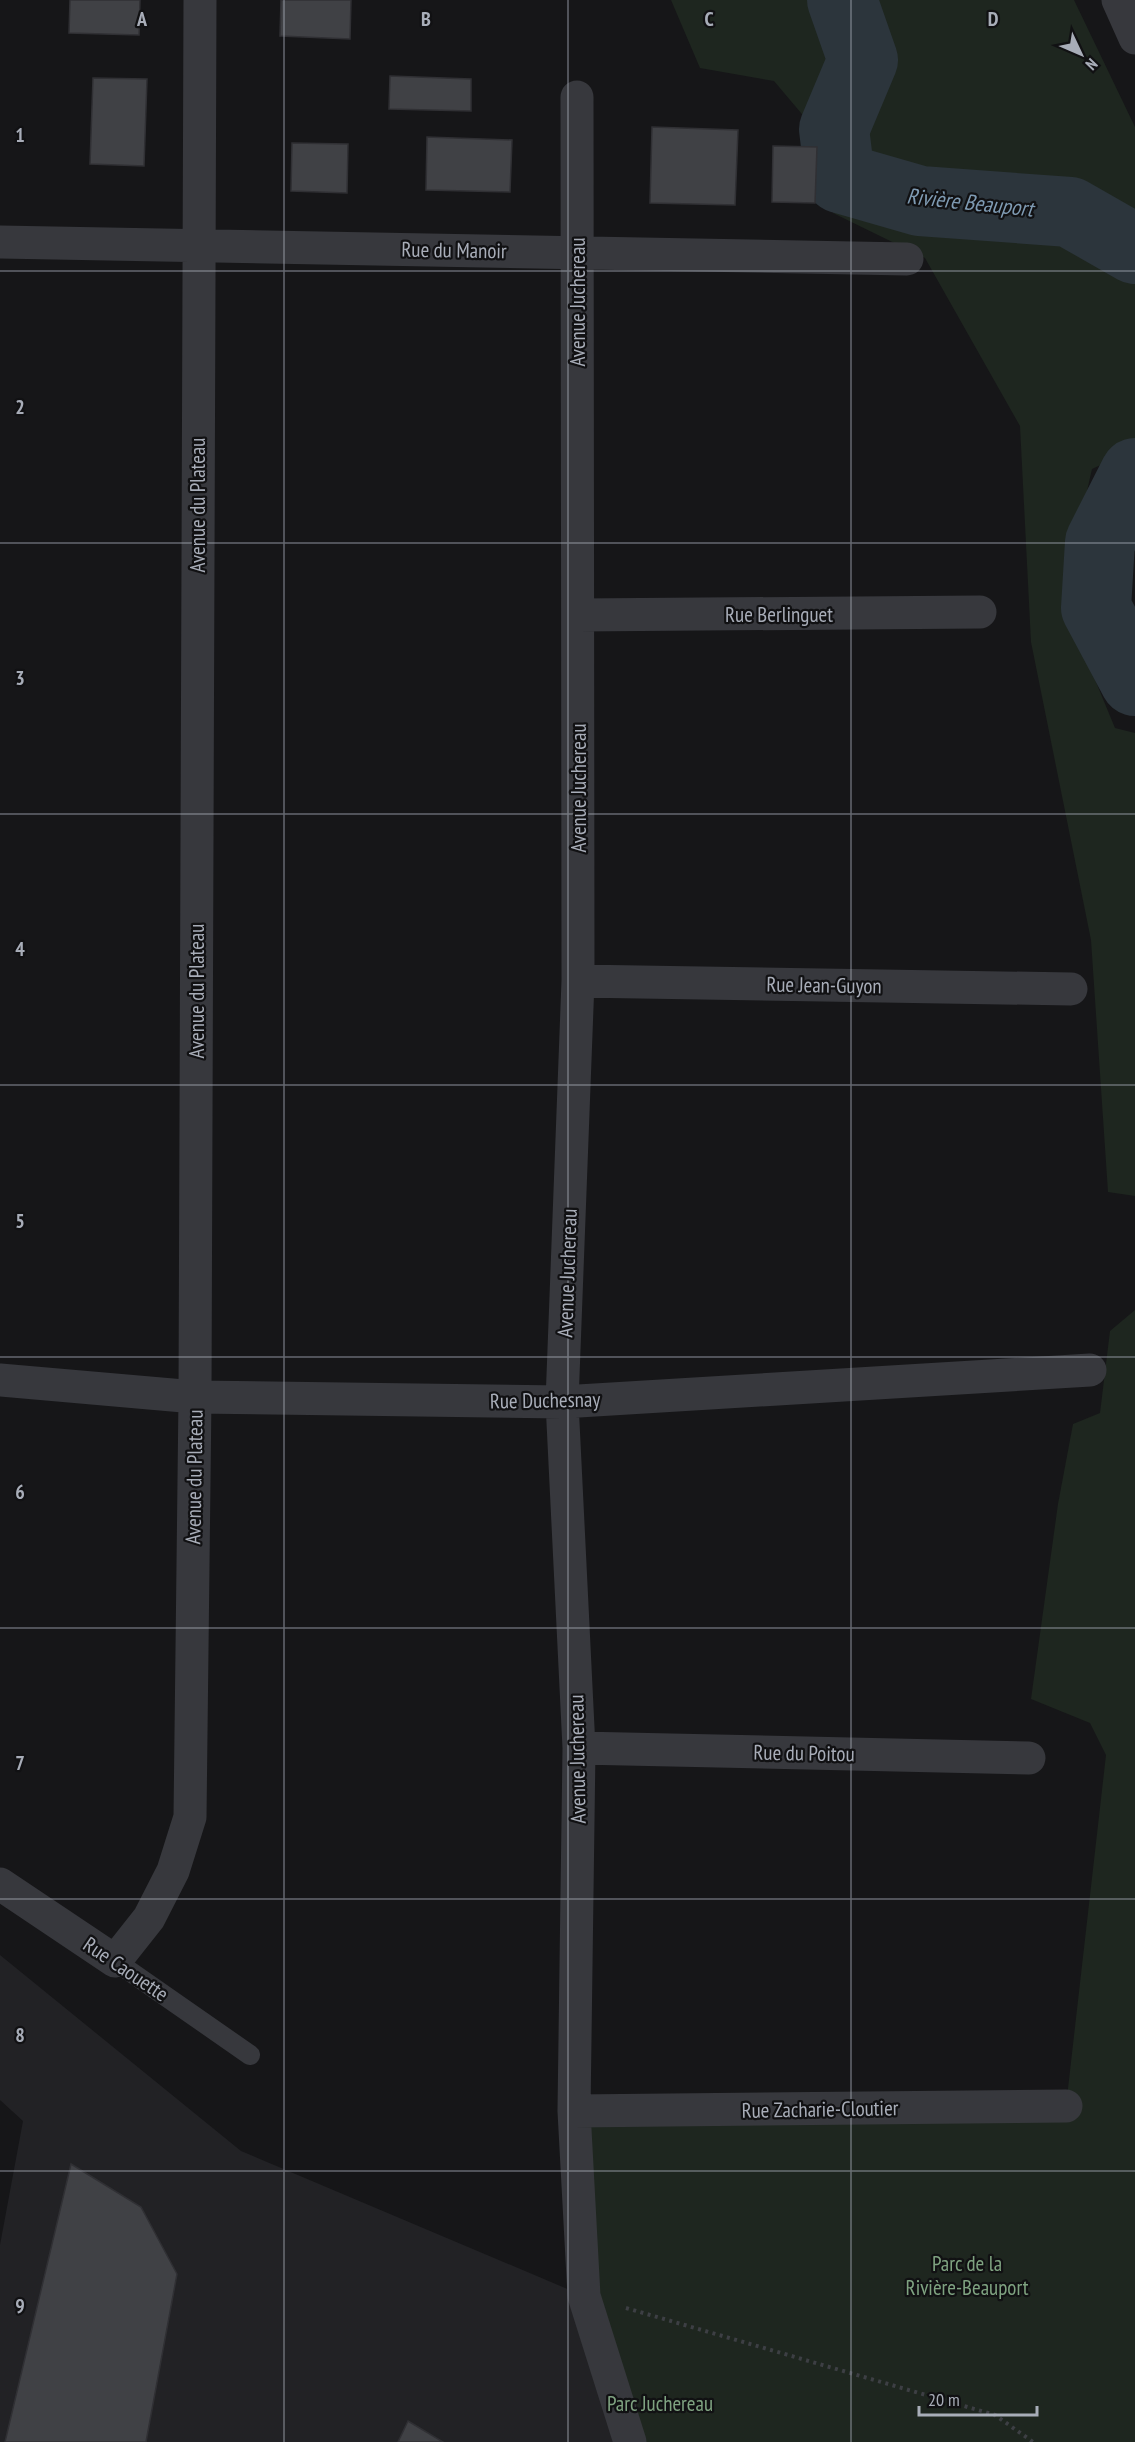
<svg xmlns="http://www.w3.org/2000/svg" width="1135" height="2442" viewBox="0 0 1135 2442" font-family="'PT Sans Narrow',sans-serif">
<rect width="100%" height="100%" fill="#161618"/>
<path fill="#222225" d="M 0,1955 L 241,2151 L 584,2296 L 630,2442 L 0,2442 L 0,2245 L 23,2121 L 0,2100 Z"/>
<path fill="#1e261f" d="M 671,0 L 1074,0 L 1135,127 L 1135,449 L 1092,469 L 1062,600 L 1115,728 L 1135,733 L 1135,1196 L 1108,1192 L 1091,940 L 1031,642 L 1020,426 L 925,258 L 833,213 L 823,139 L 774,81 L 700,68 Z
M 1135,1310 L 1135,2442 L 630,2442 L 584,2296 L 574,2111 L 1066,2106 L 1106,1755 L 1090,1723 L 1031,1699 L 1058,1504 L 1073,1424 L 1100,1413 L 1110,1331 Z"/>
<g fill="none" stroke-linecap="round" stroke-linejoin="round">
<path stroke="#2c353c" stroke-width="70" d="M 842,0 L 863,60 L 834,129 L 840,178 L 920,201 L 1070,212 L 1135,249
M 1135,473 L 1100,542 L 1096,608 L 1135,681"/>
</g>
<path fill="#404145" stroke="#303034" stroke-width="1.5" d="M 70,0 L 140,0 L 139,35 L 69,33 Z
M 281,0 L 351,0 L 350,39 L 280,36 Z
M 390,76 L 471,79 L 471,111 L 389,109 Z
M 93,78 L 147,79 L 144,166 L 90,164 Z
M 652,127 L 738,130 L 735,205 L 650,203 Z
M 427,137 L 512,140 L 510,192 L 426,190 Z
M 292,143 L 348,144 L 347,193 L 291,191 Z
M 773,146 L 817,147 L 815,203 L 772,202 Z
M 71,2164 L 141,2207 L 177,2274 L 146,2442 L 5,2442 Z
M 408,2421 L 443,2442 L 398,2442 Z"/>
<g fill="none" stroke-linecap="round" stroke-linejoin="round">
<path stroke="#3d3f44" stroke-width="4" stroke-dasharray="3 4.5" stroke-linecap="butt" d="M 626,2308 L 995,2415 L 1033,2442"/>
<path stroke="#37383d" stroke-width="20" d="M 115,1961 L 250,2055"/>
<path stroke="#37383d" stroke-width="33" d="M 1118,0 L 1135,38
M 577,97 L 578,981 L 562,1402 L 579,1748 L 574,2111 L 584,2296 L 630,2442
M 0,242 L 907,259
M 579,615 L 980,612
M 578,981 L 1071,989
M 0,1380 L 195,1397 L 562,1402 L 1090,1370
M 579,1748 L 1029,1758
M 0,1884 L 115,1961 L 149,1918 L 173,1871 L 190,1817 L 195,1397 L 200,0
M 574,2111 L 1066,2106"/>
</g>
<path fill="none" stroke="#a8adb8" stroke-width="1.5" stroke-opacity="0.55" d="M 284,0 L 284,2442M 568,0 L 568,2442M 851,0 L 851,2442M 0,271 L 1135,271M 0,543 L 1135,543M 0,814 L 1135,814M 0,1085 L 1135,1085M 0,1357 L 1135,1357M 0,1628 L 1135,1628M 0,1899 L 1135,1899M 0,2171 L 1135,2171"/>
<g text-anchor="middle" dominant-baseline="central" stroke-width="4.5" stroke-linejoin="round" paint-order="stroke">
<g font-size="21" fill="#a8adb8" stroke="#111113">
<text transform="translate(454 250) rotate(1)">Rue du Manoir</text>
<text transform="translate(577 302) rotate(-90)">Avenue Juchereau</text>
<text transform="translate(197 505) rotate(-90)">Avenue du Plateau</text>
<text x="779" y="614">Rue Berlinguet</text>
<text transform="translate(578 788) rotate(-90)">Avenue Juchereau</text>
<text transform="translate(824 985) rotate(1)">Rue Jean-Guyon</text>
<text transform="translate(196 991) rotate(-90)">Avenue du Plateau</text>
<text transform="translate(567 1273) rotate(-88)">Avenue Juchereau</text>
<text transform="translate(545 1400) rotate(-1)">Rue Duchesnay</text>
<text transform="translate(194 1477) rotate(-89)">Avenue du Plateau</text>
<text transform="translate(804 1753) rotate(1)">Rue du Poitou</text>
<text transform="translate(577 1759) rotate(-91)">Avenue Juchereau</text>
<text transform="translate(126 1969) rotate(34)">Rue Caouette</text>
<text transform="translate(820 2109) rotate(-1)">Rue Zacharie-Cloutier</text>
</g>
<g font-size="21" fill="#7fa381" stroke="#111113">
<text x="967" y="2263">Parc de la<tspan x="967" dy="24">Rivière-Beauport</tspan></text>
<text x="660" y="2403">Parc Juchereau</text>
</g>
<g font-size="22" font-style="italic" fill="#7f9bb3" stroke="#111113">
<text transform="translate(970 202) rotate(6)">Rivière Beauport</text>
</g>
</g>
<g font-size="20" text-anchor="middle" font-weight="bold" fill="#a8adb8" stroke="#111113" stroke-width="4.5" stroke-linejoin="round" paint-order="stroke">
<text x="142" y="26">A</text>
<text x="426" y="26">B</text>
<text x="709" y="26">C</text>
<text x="993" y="26">D</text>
<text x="20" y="142">1</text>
<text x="20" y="414">2</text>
<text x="20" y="685">3</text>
<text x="20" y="956">4</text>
<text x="20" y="1228">5</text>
<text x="20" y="1499">6</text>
<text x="20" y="1770">7</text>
<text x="20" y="2042">8</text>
<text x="20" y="2313">9</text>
</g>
<g transform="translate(1081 54) rotate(134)" stroke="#111113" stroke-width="4.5" paint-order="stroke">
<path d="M0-4.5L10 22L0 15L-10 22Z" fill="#a8adb8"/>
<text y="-9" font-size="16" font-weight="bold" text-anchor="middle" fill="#a8adb8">N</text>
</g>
<path d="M919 2406v9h118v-9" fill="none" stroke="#a8adb8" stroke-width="3"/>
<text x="928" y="2406" font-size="18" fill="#a8adb8" stroke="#111113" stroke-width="4.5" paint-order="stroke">20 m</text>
</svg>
